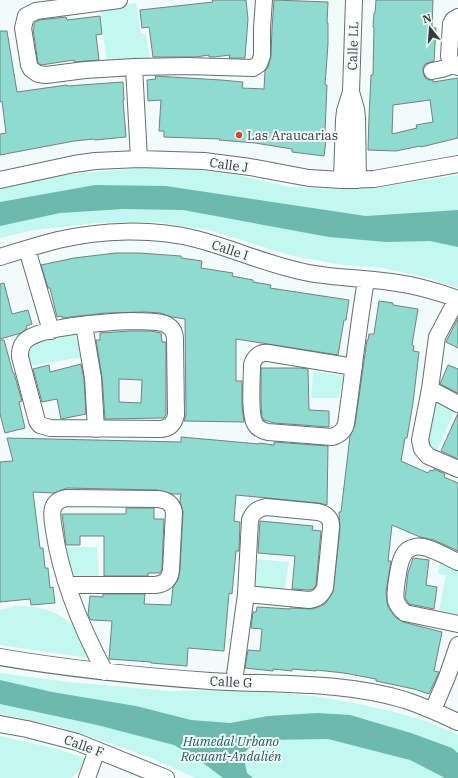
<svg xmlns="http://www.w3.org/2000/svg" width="458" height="778" viewBox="0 0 458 778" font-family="'IBM Plex Serif',serif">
<rect width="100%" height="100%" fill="#f1fbf9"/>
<path fill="#c2f8ef" d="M 136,3 L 141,34 L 146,34 L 150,61 L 107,64 L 100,8 Z
M 146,167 L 190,169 L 238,175 L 290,187 L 334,189 L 382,187 L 458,175 L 458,288 L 428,278 L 383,268 L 343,265 L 293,256 L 209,230 L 155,222 L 96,223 L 34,230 L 0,238 L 0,188 L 64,175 Z
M 75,334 L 82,357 L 30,366 L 27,358 L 27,350 L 34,344 Z
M 313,371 L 344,376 L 339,398 L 311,398 Z
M 434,398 L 456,407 L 436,453 L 428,446 L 427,438 Z
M 63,547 L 97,547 L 99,578 L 73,579 Z
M 441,558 L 458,566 L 458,615 L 439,610 L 446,575 L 438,574 Z
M 255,559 L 289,562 L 284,592 L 251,590 Z
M 14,606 C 38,605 63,611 78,632 C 83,639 86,650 89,658 L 0,645 L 0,610 Z
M 0,673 L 68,682 L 169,691 L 242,690 L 314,696 L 353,703 L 391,711 L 429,722 L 458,735 L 458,778 L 196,778 L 147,756 L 115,745 L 52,725 L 0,714 Z
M 0,736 L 58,749 L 87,759 L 84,765 L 72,778 L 0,778 Z"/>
<path fill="#6cbaae" d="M 95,185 L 166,186 L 366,216 L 458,210 L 458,247 L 430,241 L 386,242 L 329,237 L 183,210 L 123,209 L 60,213 L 0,226 L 0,202 Z
M 0,680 L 52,692 L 136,706 L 191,720 L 230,723 L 268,716 L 318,713 L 350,715 L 411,733 L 452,748 L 458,753 L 458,778 L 445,778 L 410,760 L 328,739 L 266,740 L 253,744 L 243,754 L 247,773 L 253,778 L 223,778 L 198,759 L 174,745 L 97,725 L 0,704 Z"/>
<path fill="#8edcd0" stroke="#77807e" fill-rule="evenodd" d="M 212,0 L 246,0 L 248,19 L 245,58 L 229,58 L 230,55 L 214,57 L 209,57 L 209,55 L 196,57 L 153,57 L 149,27 L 142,28 L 140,10 L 213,2 Z
M 274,0 L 328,2 L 327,23 L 328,23 L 328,44 L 325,85 L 327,85 L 325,132 L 327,133 L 324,156 L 292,152 L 292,149 L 255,143 L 219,140 L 220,139 L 164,137 L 164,131 L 159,131 L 161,100 L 148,101 L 147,80 L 156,79 L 155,76 L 221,80 L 243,82 L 242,88 L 264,89 L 265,71 L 268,67 L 271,56 L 272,28 Z
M 376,0 L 433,0 L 432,28 L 436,28 L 434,61 L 425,64 L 423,68 L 423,72 L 425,78 L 429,80 L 433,80 L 433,82 L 458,78 L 458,138 L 421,147 L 420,146 L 396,151 L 368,150 L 369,117 L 371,75 L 373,75 L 374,27 L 373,27 L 374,13 L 375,13 ZM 430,100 L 433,122 L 416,125 L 417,128 L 392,134 L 393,105 Z
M 100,16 L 102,34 L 96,35 L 99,60 L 74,62 L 74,60 L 41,65 L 38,63 L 33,29 L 34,28 L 34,23 L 39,20 L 66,17 L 67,20 Z
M 0,31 L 7,31 L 17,92 L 67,85 L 67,86 L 123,82 L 124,100 L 123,100 L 126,137 L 95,140 L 94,139 L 74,141 L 0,155 L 0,134 L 6,133 L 2,101 L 0,102 Z
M 116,253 L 139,253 L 181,256 L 181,258 L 202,261 L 201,268 L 233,273 L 232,276 L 253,280 L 253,282 L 271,285 L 270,288 L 349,300 L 346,320 L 344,320 L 338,355 L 236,339 L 236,381 L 242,381 L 242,405 L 244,422 L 184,421 L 186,415 L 185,319 L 172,317 L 160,313 L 145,312 L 106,313 L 62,318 L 62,316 L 57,317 L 50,288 L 48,288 L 41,265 L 74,258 Z
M 4,283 L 12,314 L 28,310 L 32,324 L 26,326 L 27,328 L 21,333 L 0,339 L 0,284 Z
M 379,301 L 393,303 L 393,305 L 418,309 L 412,345 L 414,346 L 413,351 L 419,352 L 413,403 L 407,438 L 405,438 L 401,461 L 428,473 L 430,470 L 433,471 L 434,469 L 445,474 L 444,477 L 458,483 L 458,551 L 434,540 L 420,537 L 392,525 L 388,561 L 391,561 L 386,592 L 387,602 L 388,607 L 395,617 L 403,622 L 442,632 L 434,671 L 439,672 L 429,694 L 414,689 L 376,681 L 376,679 L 344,673 L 316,670 L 316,671 L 292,669 L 292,671 L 273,669 L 273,671 L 245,668 L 248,650 L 260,651 L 262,629 L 251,628 L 253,612 L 256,612 L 257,607 L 290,609 L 290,608 L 313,609 L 325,604 L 333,592 L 340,529 L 339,512 L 341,512 L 350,436 L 355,425 L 367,340 L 368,340 L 369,334 L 374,334 Z
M 458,318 L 458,348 L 446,342 Z
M 131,331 L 151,331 L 161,333 L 162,342 L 166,342 L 166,414 L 164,418 L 105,419 L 102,377 L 96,340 L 100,340 L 100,333 ZM 119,379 L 142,380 L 141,403 L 119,402 Z
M 0,340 L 4,340 L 13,373 L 14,373 L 22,401 L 19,402 L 25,428 L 5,433 L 0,414 Z
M 81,364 L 84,379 L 86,414 L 61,419 L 57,399 L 42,402 L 33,369 L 49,365 L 50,372 Z
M 448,365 L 458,369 L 458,393 L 440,384 Z
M 261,368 L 300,368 L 308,369 L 309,410 L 329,411 L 329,427 L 274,423 L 264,420 L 262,417 L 261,404 Z
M 458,413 L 458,459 L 441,451 Z
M 181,437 L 259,444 L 259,443 L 274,445 L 274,442 L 328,446 L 327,505 L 319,503 L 236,495 L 234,521 L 240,522 L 239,551 L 236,551 L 232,594 L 229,593 L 224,651 L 188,648 L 187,666 L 151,663 L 151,662 L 109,659 L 112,621 L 91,620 L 88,615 L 90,596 L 103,597 L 103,594 L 145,594 L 144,604 L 171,605 L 173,587 L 178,580 L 180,570 L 183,512 L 180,501 L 181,494 L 172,494 L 158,490 L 67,488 L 54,493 L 33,492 L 40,548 L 43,548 L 45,568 L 48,568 L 50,588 L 53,587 L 55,603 L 31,605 L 30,599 L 0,602 L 0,462 L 13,461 L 7,438 L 181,442 Z
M 126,508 L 154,508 L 154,519 L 164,519 L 162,569 L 160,573 L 148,573 L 148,576 L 104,576 L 104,536 L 80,536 L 80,545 L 66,545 L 62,514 L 126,514 Z
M 260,521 L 313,526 L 312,530 L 321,531 L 316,585 L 313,589 L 309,590 L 292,589 L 295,556 L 258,553 Z
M 413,558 L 429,560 L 426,585 L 437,587 L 434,609 L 409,604 L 405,598 L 408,573 Z"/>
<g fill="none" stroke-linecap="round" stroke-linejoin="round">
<defs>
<path id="street" d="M 119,0 L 36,11 L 26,16 L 23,28 L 29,65 L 31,69 L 38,74 L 46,75 L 85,70 L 134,67 L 187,66 L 253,68 L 259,64 L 262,56 L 262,28 L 264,0
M 458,17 L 453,20 L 451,24 L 449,56 L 451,63 L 458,67
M 134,67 L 139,159
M 432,71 L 442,69 L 453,65
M 351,92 L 356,109 L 357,118 L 358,180
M 0,180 L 74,164 L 95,161 L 139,159 L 204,161 L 250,167 L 309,178 L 342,180 L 374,179 L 458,164
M 342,180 L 344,120 L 345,111 L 351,92 L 354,0
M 27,249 L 51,331
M 0,257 C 19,251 39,245 58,240 C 102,230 152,228 196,239 C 235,249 270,266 309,273 C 336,278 364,278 391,282 C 414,285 436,291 458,299
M 457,299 L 437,337 L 430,389 L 420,440 L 422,449 L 428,456 L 458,469
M 131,321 C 147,322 174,317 175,339 L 176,415 C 174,424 169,429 159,429 L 50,428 L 40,425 L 37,421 L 20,357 C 20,352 20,347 24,342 C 38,326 109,322 131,321 Z
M 84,325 L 93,378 L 96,429
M 354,367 L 268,353 C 260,352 254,357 252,365 C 252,378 249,414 255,424 C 258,429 263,431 268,432 L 332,437 C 339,435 344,431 346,424 C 353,376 358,327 366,280
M 430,389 L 458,404
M 458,562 C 447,557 426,544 415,547 C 410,548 405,551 403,556 C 399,562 394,594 396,601 C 398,606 401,610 405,613 L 458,624
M 69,585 L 155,585 C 165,584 170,579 171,570 L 174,512 C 172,503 167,500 158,499 L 67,498 C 60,499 55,502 53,508 C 51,515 53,523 54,530 C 61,578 82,629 105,672
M 0,657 C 69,669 140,676 210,681 C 275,685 342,681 405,700 C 423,706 441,714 458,722
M 234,682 L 246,594 L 250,520 C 253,512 257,509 266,507 L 318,512 C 327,514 332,519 331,528 L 325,588 C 321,596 317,599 309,600 L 246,594
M 433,710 L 447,677 L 458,645
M 0,724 L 27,729 L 77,742 L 166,778
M 87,778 L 97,750"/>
</defs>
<use href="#street" stroke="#666f6d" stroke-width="18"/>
<use href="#street" stroke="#fff" stroke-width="16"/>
</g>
<circle fill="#d44b26" stroke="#f1fbf9" stroke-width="1.5" cx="239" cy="135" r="4"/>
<g text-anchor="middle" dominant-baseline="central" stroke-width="4" stroke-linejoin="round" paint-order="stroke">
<g font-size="13" fill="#363a39" stroke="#f1fbf9">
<text transform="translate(353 46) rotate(-88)">Calle LL</text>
<text transform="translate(229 165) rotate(8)">Calle J</text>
<text transform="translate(230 250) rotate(18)">Calle I</text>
<text transform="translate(231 682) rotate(3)">Calle G</text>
<text transform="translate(84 746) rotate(20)">Calle F</text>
</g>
<g font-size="13" fill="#363a39" stroke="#f1fbf9" text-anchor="start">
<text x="247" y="135">Las Araucarias</text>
</g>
<g font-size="13" font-style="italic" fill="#1b5b54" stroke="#f1fbf9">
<text x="231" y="741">Humedal Urbano<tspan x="231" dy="15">Rocuant-Andalién</tspan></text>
</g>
</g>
<g transform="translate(430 28) rotate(343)" stroke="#f1fbf9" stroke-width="3" paint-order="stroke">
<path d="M0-3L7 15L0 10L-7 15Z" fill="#363a39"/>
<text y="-6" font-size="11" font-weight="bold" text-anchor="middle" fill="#363a39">N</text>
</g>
</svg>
